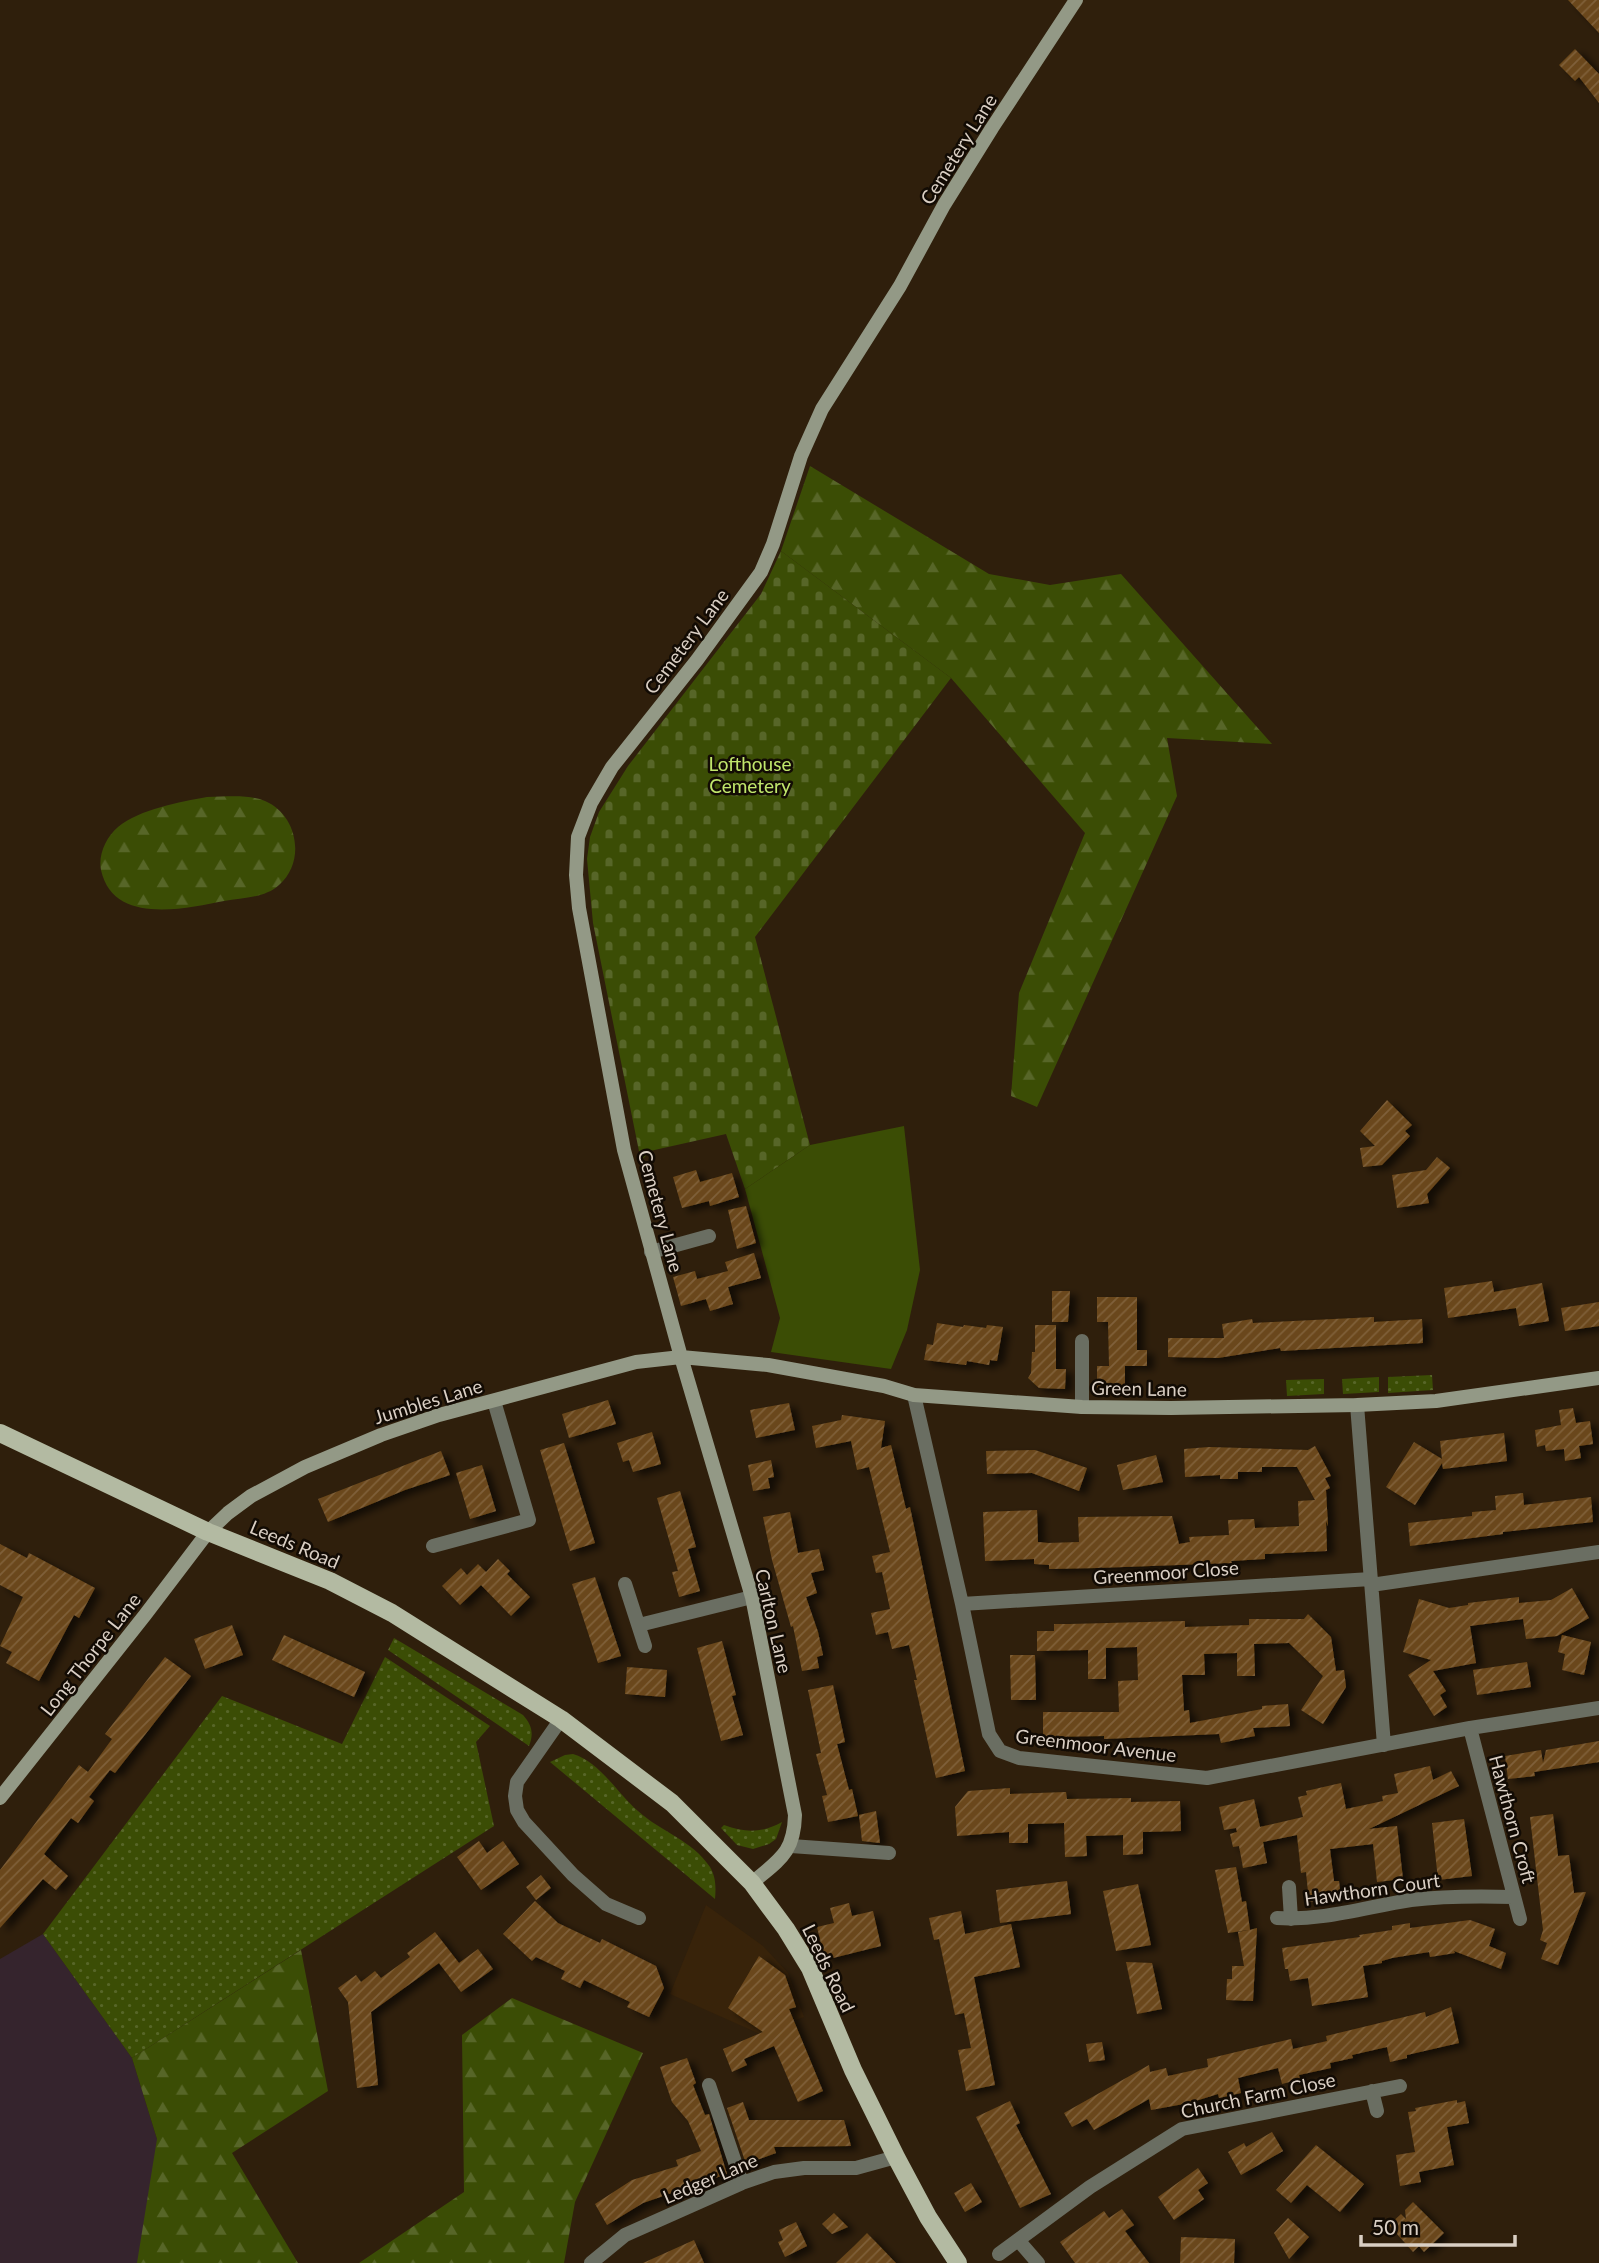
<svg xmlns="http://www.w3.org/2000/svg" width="1599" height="2263" viewBox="0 0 1599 2263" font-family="Lato,sans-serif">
<defs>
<pattern id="grass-dots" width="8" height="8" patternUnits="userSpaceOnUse" patternTransform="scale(1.75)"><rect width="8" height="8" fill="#3b4d05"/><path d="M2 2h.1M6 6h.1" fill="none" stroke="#576628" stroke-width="1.8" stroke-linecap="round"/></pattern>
<pattern id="forest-firs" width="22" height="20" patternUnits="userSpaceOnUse" patternTransform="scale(1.75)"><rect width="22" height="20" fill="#3b4d05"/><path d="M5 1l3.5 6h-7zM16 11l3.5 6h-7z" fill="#576628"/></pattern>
<pattern id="cemetery-stones" width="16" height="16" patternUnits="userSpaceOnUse" patternTransform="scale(1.75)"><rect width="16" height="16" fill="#3b4d05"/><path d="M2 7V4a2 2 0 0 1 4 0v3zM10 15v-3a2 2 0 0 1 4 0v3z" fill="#576628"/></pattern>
<pattern id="building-hatch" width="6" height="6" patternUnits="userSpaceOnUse" patternTransform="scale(1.75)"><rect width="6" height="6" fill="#6a471a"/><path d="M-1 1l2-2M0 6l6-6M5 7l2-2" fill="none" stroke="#7f603a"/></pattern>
<filter id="shadow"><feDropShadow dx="7" dy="4" stdDeviation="3.5" flood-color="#0009"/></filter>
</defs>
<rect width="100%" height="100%" fill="#2f1f0c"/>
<path fill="#38230a" d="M 706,1905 L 763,1946 L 788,1973 L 804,2017 L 760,2034 L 670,1994 Z"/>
<path fill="#35242d" d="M 43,1934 L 132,2058 L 157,2139 L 181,2263 L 0,2263 L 0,1959 Z"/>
<path fill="url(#grass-dots)" d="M 1432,1375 L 1433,1390 L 1388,1393 L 1388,1377 Z
M 1379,1377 L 1379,1392 L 1343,1394 L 1342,1379 Z
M 1324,1379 L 1324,1394 L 1287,1396 L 1286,1380 Z
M 394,1638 L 523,1715 C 532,1725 534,1734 529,1746 L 388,1650 Z
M 385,1657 L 490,1726 L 476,1742 L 494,1826 L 132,2058 L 43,1934 L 222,1696 L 342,1744 Z
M 573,1754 C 600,1762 617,1793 638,1811 C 661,1832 692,1840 710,1867 C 716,1877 716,1888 715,1899 L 550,1762 L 565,1755 Z
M 782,1822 L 776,1839 L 769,1844 L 753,1849 L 737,1845 L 721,1828 L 724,1825 C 746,1833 762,1833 782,1822 Z"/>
<path fill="url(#forest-firs)" d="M 810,466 L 989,574 L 1050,585 L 1121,574 L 1272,744 L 1167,738 L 1177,796 L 1037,1107 L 1011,1096 L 1019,993 L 1085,833 L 951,678 L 781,551 Z
M 207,797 C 226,797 248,794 265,801 C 298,815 306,862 279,885 C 265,898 242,898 224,901 C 184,909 113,925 101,870 C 98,855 106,837 118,827 C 140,809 180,802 207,797 Z
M 301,1950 L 328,2091 L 232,2153 L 298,2263 L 137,2263 L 157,2139 L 132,2058 Z
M 512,1998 L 643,2053 L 575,2202 L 564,2263 L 359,2263 L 464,2192 L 462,2035 Z"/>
<path fill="url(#cemetery-stones)" d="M 781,551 L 951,678 L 755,937 L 810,1145 L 745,1189 L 726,1134 L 650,1151 L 641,1161 L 593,923 L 587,859 L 590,837 L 599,812 L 628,766 L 761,594 Z"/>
<path fill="#3b4d05" d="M 904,1126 L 920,1270 L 907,1330 L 891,1369 L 771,1352 L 780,1318 L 745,1189 L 810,1145 Z"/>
<path fill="url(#building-hatch)" filter="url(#shadow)" d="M 1568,0 L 1599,0 L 1599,33 Z
M 1575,49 L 1599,74 L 1599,103 L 1579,77 L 1575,81 L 1559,65 Z
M 1387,1100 L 1412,1125 L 1405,1131 L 1410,1136 L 1382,1165 L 1363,1167 L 1360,1148 L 1375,1146 L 1360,1131 Z
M 1437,1157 L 1450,1168 L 1427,1194 L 1429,1203 L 1397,1208 L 1392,1175 L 1426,1170 Z
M 696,1170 L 700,1182 L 732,1173 L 739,1197 L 710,1206 L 709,1201 L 682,1208 L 673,1177 Z
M 746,1206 L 756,1243 L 737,1249 L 728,1210 Z
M 754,1253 L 761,1278 L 728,1287 L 733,1304 L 710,1311 L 706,1299 L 681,1306 L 673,1277 L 695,1271 L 697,1279 L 728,1271 L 725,1262 Z
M 1492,1281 L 1494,1292 L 1542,1283 L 1549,1321 L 1519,1326 L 1516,1308 L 1448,1318 L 1444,1288 Z
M 1052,1291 L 1070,1291 L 1068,1322 L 1052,1322 Z
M 1097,1297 L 1137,1297 L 1137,1350 L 1147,1350 L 1147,1366 L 1125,1366 L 1125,1389 L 1097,1388 L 1097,1366 L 1109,1366 L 1108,1322 L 1097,1322 Z
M 1599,1302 L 1599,1326 L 1565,1331 L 1561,1308 Z
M 1374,1317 L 1374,1322 L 1422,1319 L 1423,1343 L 1281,1351 L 1280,1348 L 1218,1358 L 1168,1357 L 1168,1338 L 1224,1338 L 1222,1324 L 1252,1319 L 1253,1323 Z
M 937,1323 L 963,1327 L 964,1325 L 986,1328 L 987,1325 L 1003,1327 L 997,1361 L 990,1360 L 989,1365 L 967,1361 L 966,1365 L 924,1360 L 927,1344 L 933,1345 Z
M 1035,1325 L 1056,1325 L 1056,1369 L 1066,1369 L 1065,1389 L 1039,1388 L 1028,1378 L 1031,1373 L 1032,1352 L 1035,1352 Z
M 608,1400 L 616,1424 L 569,1438 L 562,1414 Z
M 789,1403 L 795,1430 L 756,1438 L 750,1410 Z
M 1573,1408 L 1576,1423 L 1590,1421 L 1593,1444 L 1579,1446 L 1581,1458 L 1565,1461 L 1564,1449 L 1546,1451 L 1545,1445 L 1537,1447 L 1535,1430 L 1561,1425 L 1559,1410 Z
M 842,1415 L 885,1421 L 881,1448 L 891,1445 L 906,1509 L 910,1507 L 965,1771 L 936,1778 L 914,1680 L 917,1680 L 909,1645 L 892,1649 L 888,1632 L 876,1635 L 871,1613 L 890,1609 L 882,1572 L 876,1573 L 872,1556 L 890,1552 L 869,1467 L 857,1470 L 851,1441 L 816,1448 L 812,1426 L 841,1420 Z
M 652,1432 L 661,1464 L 633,1472 L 629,1460 L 623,1462 L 617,1443 Z
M 1504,1433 L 1507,1461 L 1443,1469 L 1442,1463 L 1415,1505 L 1386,1487 L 1414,1442 L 1442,1459 L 1440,1441 Z
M 564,1443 L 595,1543 L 570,1551 L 540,1450 Z
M 1315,1446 L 1331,1476 L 1325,1478 L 1330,1488 L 1326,1490 L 1328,1526 L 1326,1521 L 1327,1551 L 1265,1554 L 1265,1559 L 1231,1561 L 1232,1563 L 1097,1568 L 1049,1569 L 1049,1565 L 1034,1564 L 1034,1559 L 985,1561 L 983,1512 L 1037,1510 L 1038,1542 L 1048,1543 L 1079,1542 L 1078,1517 L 1172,1516 L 1179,1544 L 1190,1542 L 1189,1537 L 1229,1535 L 1228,1520 L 1254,1519 L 1255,1528 L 1299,1526 L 1298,1501 L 1315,1500 L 1297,1467 L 1262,1467 L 1262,1472 L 1238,1472 L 1238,1479 L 1220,1479 L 1220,1475 L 1185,1477 L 1184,1449 L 1209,1447 L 1308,1450 Z
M 1035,1450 L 1087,1468 L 1079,1491 L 1032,1473 L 987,1474 L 986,1451 Z
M 441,1451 L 450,1475 L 405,1490 L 328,1522 L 318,1499 Z
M 1156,1455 L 1163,1482 L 1123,1490 L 1117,1465 Z
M 771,1460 L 774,1477 L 768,1478 L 770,1488 L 753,1491 L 748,1465 Z
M 482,1465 L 496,1511 L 470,1519 L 456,1473 Z
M 680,1491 L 696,1547 L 688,1549 L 700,1591 L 679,1597 L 672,1572 L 678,1571 L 657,1498 Z
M 1523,1493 L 1524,1505 L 1591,1497 L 1593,1522 L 1503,1532 L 1503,1534 L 1410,1546 L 1408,1523 L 1472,1516 L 1472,1512 L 1496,1510 L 1495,1496 Z
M 790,1512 L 798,1553 L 819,1549 L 824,1570 L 811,1573 L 817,1593 L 806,1597 L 818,1632 L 823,1655 L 817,1657 L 819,1668 L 802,1671 L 793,1626 L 791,1627 L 772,1560 L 763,1517 Z
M 0,1544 L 27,1558 L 29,1553 L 95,1588 L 79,1618 L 74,1615 L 39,1681 L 6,1663 L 12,1652 L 0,1646 L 23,1597 L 0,1585 Z
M 498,1559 L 510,1571 L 507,1574 L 530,1597 L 511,1616 L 481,1585 L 460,1605 L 442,1586 L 461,1568 L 467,1575 L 478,1564 L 486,1572 Z
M 595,1577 L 621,1656 L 598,1663 L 572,1584 Z
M 1572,1588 L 1589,1618 L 1557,1636 L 1526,1639 L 1523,1619 L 1470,1626 L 1476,1663 L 1433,1671 L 1446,1691 L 1440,1695 L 1447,1707 L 1434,1716 L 1408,1675 L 1431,1660 L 1403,1652 L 1419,1599 L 1449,1608 L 1468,1605 L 1468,1603 L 1519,1597 L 1519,1603 L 1551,1600 Z
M 1308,1614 L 1331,1637 L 1336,1671 L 1344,1670 L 1346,1687 L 1323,1724 L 1301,1710 L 1323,1676 L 1289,1643 L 1254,1644 L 1255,1676 L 1237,1676 L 1237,1653 L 1204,1654 L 1205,1675 L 1182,1675 L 1184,1711 L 1189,1710 L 1190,1723 L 1262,1709 L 1262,1706 L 1288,1704 L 1290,1726 L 1253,1728 L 1255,1736 L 1221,1743 L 1219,1734 L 1104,1739 L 1104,1736 L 1043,1737 L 1043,1712 L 1119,1712 L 1118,1681 L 1138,1680 L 1137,1647 L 1106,1648 L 1106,1679 L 1088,1679 L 1088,1650 L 1037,1651 L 1037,1631 L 1054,1631 L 1054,1624 L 1070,1624 L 1185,1621 L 1185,1627 L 1249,1625 L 1249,1619 L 1304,1619 Z
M 232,1625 L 243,1655 L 205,1669 L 194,1639 Z
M 284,1635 L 365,1672 L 354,1697 L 272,1660 Z
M 1562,1635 L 1591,1642 L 1584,1675 L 1562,1670 L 1565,1654 L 1558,1652 Z
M 722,1641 L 736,1695 L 732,1696 L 743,1735 L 721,1741 L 697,1648 Z
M 1010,1655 L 1035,1655 L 1036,1700 L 1011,1700 Z
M 165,1657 L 191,1676 L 115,1773 L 110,1770 L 89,1797 L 94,1801 L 78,1823 L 71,1818 L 44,1854 L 68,1876 L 56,1890 L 43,1879 L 0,1928 L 0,1870 L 79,1765 L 88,1772 L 112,1739 L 105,1734 Z
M 1527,1662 L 1531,1687 L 1477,1695 L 1473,1670 Z
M 627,1667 L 667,1670 L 665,1697 L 625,1694 Z
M 833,1685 L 845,1742 L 837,1744 L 849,1790 L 852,1789 L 858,1816 L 828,1822 L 822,1796 L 827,1795 L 816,1754 L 821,1753 L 808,1690 Z
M 1599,1741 L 1599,1762 L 1534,1772 L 1535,1776 L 1508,1779 L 1505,1756 L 1541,1750 L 1543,1763 L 1546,1750 Z
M 1430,1766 L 1433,1780 L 1451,1771 L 1459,1786 L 1369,1829 L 1397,1826 L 1403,1879 L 1377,1882 L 1373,1844 L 1330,1849 L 1334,1881 L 1339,1881 L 1341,1899 L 1309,1902 L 1306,1872 L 1301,1873 L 1297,1835 L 1263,1842 L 1267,1863 L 1243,1868 L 1239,1846 L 1233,1847 L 1230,1834 L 1237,1832 L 1236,1828 L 1224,1830 L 1219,1807 L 1254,1799 L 1260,1827 L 1303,1817 L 1298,1797 L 1307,1795 L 1306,1791 L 1341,1783 L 1346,1809 L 1383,1801 L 1382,1796 L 1398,1793 L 1394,1774 Z
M 1010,1788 L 1010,1794 L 1066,1792 L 1067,1799 L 1131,1798 L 1131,1802 L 1180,1801 L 1181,1831 L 1143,1832 L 1143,1854 L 1123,1855 L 1123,1835 L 1086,1836 L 1087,1856 L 1065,1857 L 1064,1823 L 1028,1824 L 1028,1843 L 1009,1843 L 1009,1832 L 957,1836 L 955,1807 L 968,1791 Z
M 876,1811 L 880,1843 L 862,1841 L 859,1815 Z
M 1553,1814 L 1558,1856 L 1569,1855 L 1574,1893 L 1586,1892 L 1558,1965 L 1541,1959 L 1547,1943 L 1540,1940 L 1543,1930 L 1530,1817 Z
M 1464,1819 L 1472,1876 L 1438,1880 L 1432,1823 Z
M 479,1841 L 487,1853 L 503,1841 L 519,1864 L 481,1890 L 457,1857 Z
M 1236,1867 L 1242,1902 L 1246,1901 L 1250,1930 L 1257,1928 L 1253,2001 L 1226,2000 L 1227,1979 L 1232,1979 L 1232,1966 L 1244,1966 L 1238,1932 L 1248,1930 L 1228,1933 L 1215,1870 Z
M 541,1875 L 551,1888 L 536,1900 L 526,1887 Z
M 1067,1881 L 1071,1914 L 1000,1923 L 996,1890 Z
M 1138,1884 L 1151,1945 L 1116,1951 L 1103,1891 Z
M 535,1901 L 558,1923 L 600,1943 L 602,1939 L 656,1966 L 664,1988 L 649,2017 L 627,2007 L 630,2002 L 584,1980 L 580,1988 L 561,1979 L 565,1971 L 536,1957 L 532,1961 L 503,1934 Z
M 849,1903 L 852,1916 L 873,1911 L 881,1946 L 825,1960 L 817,1927 L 834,1923 L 830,1908 Z
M 961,1911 L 965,1934 L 1011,1924 L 1020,1967 L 974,1977 L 995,2085 L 966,2091 L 958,2050 L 971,2048 L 964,2013 L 955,2015 L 939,1939 L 934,1940 L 929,1918 Z
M 1470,1920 L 1495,1929 L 1489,1946 L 1506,1953 L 1501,1969 L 1454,1951 L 1455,1953 L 1430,1957 L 1429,1952 L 1392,1958 L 1382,1961 L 1382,1963 L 1363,1966 L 1368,1997 L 1312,2006 L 1308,1978 L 1290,1981 L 1288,1969 L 1285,1969 L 1282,1948 L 1360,1937 L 1359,1935 L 1392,1930 L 1392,1926 L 1410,1923 L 1410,1928 Z
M 435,1932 L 459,1963 L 478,1949 L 493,1969 L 461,1992 L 439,1963 L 371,2012 L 378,2085 L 357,2088 L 348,2002 L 338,1988 L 356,1975 L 361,1982 L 375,1971 L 381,1978 L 410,1957 L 407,1953 Z
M 759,1956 L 785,1975 L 796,2007 L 789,2009 L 823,2091 L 798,2102 L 774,2046 L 744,2059 L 747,2065 L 732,2072 L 723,2049 L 763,2032 L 728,2008 Z
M 1126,1962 L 1152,1963 L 1162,2009 L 1137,2014 Z
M 1451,2007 L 1459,2043 L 1407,2055 L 1407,2058 L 1390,2062 L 1387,2047 L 1352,2055 L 1353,2058 L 1330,2063 L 1331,2068 L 1299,2075 L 1300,2079 L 1282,2084 L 1278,2068 L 1238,2078 L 1241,2093 L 1219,2098 L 1218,2094 L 1189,2103 L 1151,2110 L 1149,2099 L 1094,2130 L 1087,2119 L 1072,2127 L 1064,2113 L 1149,2065 L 1150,2072 L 1166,2068 L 1168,2076 L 1208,2067 L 1207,2059 L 1291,2039 L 1293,2049 L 1327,2041 L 1326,2036 L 1425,2012 L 1426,2017 Z
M 1102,2042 L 1105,2060 L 1089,2062 L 1086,2044 Z
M 687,2058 L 696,2083 L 693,2085 L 705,2115 L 709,2114 L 727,2174 L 643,2203 L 607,2225 L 595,2204 L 632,2180 L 678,2166 L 676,2160 L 701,2151 L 688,2121 L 672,2102 L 660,2067 Z
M 1457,2100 L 1457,2103 L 1465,2101 L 1469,2123 L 1447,2127 L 1454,2165 L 1419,2172 L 1421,2182 L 1400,2186 L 1396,2155 L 1415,2152 L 1408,2112 L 1416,2111 L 1415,2108 Z
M 1010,2101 L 1020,2123 L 1016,2125 L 1051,2194 L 1020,2208 L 976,2117 Z
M 743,2102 L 749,2120 L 844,2120 L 851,2146 L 774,2147 L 776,2153 L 746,2164 L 727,2108 Z
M 1272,2132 L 1283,2151 L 1241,2175 L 1228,2152 L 1244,2143 L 1246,2147 Z
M 1316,2145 L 1364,2184 L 1340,2212 L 1307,2185 L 1291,2203 L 1276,2190 Z
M 1198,2168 L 1208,2183 L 1198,2190 L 1204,2199 L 1174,2220 L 1158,2197 Z
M 971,2183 L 982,2202 L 965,2212 L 954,2193 Z
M 1413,2202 L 1444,2233 L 1424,2252 L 1419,2246 L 1413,2252 L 1389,2225 L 1401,2214 L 1406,2219 L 1405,2210 Z
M 1122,2209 L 1134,2225 L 1125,2231 L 1149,2263 L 1075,2263 L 1060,2242 L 1104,2211 L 1109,2218 Z
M 834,2213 L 848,2227 L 832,2234 L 822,2224 Z
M 1288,2218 L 1309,2237 L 1289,2259 L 1274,2233 Z
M 796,2222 L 807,2246 L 785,2257 L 778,2242 L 783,2240 L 779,2230 Z
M 867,2233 L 896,2263 L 836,2263 L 854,2246 Z
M 1181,2237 L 1235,2239 L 1234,2263 L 1180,2263 Z
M 694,2240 L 704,2263 L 643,2263 Z"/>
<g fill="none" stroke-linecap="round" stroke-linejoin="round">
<path stroke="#6a6e62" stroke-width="14" d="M 651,1252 L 709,1236
M 914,1395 L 962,1604 L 989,1734 L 1000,1751 L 1019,1758 L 1207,1778 L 1470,1728 L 1599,1708
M 1357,1405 L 1384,1745
M 1082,1407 L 1082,1341
M 433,1546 L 529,1520 L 494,1401
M 625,1584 L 645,1646
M 1371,1585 L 1599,1552
M 962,1604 L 1371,1579
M 639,1625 L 752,1597
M 561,1719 L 517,1782 L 515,1796 L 517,1810 L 524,1822 L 573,1875 L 606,1904 L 639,1918
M 1470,1728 L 1520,1919
M 791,1846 L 889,1853
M 1289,1887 L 1291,1919
M 1277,1918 C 1323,1921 1366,1907 1411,1900 C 1445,1896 1479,1896 1513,1897
M 709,2085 L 742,2183
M 1372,2091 L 1377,2111
M 1018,2240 L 1038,2263
M 999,2254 L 1090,2187 L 1182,2129 L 1400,2086
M 591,2263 L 625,2235 L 742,2183 L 774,2172 L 804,2168 L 856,2168 L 896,2157"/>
<path stroke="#939986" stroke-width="14" d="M 0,1798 L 145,1615 L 208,1532 L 228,1513 L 251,1496 L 305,1467 L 381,1435 L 439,1415 L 636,1362 L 681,1357 L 768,1365 L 884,1386 L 914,1395 L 1082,1407 L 1171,1408 L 1357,1405 L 1436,1401 L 1599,1378
M 752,1883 C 780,1859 794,1853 795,1815 L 752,1597 L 681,1357 L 624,1150 L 579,908 L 576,875 L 578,837 L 591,803 L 612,767 L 697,660 L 761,572 L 773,544 L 801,456 L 822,409 L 900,286 L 944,205 L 992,128 L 1076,0"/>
<path stroke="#b3baa2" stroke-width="18" d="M 0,1433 L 208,1532 L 330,1581 L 392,1613 L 561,1719 L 672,1803 L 752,1883 L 786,1929 L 810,1968 L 853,2070 L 896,2157 L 928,2217 L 958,2263"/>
</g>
<g text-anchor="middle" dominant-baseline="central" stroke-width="5" stroke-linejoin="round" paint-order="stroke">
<g font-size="19" fill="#dacfc4" stroke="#120b04">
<text transform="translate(958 149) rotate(-58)">Cemetery Lane</text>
<text transform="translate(686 641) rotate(-53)">Cemetery Lane</text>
<text transform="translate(661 1211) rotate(75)">Cemetery Lane</text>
<text transform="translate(1139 1388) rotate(1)">Green Lane</text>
<text transform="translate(428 1401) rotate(-17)">Jumbles Lane</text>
<text transform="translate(295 1544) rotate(23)">Leeds Road</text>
<text transform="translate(1166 1572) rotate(-4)">Greenmoor Close</text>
<text transform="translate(774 1621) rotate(77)">Carlton Lane</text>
<text transform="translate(90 1654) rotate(-52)">Long Thorpe Lane</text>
<text transform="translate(1096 1745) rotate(7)">Greenmoor Avenue</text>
<text transform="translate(1513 1819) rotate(75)">Hawthorn Croft</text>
<text transform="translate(1372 1889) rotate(-8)">Hawthorn Court</text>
<text transform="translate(829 1968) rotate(64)">Leeds Road</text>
<text transform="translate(1258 2095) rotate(-12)">Church Farm Close</text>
<text transform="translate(710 2178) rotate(-23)">Ledger Lane</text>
</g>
<g font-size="19" fill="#c1e76c" stroke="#120b04">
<text x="750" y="763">Lofthouse<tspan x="750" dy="22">Cemetery</tspan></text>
</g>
</g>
<path d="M1361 2235v10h154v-10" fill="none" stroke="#dacfc4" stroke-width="3.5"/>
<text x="1372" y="2235" font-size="21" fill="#dacfc4" stroke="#120b04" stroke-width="5" paint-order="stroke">50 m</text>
</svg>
